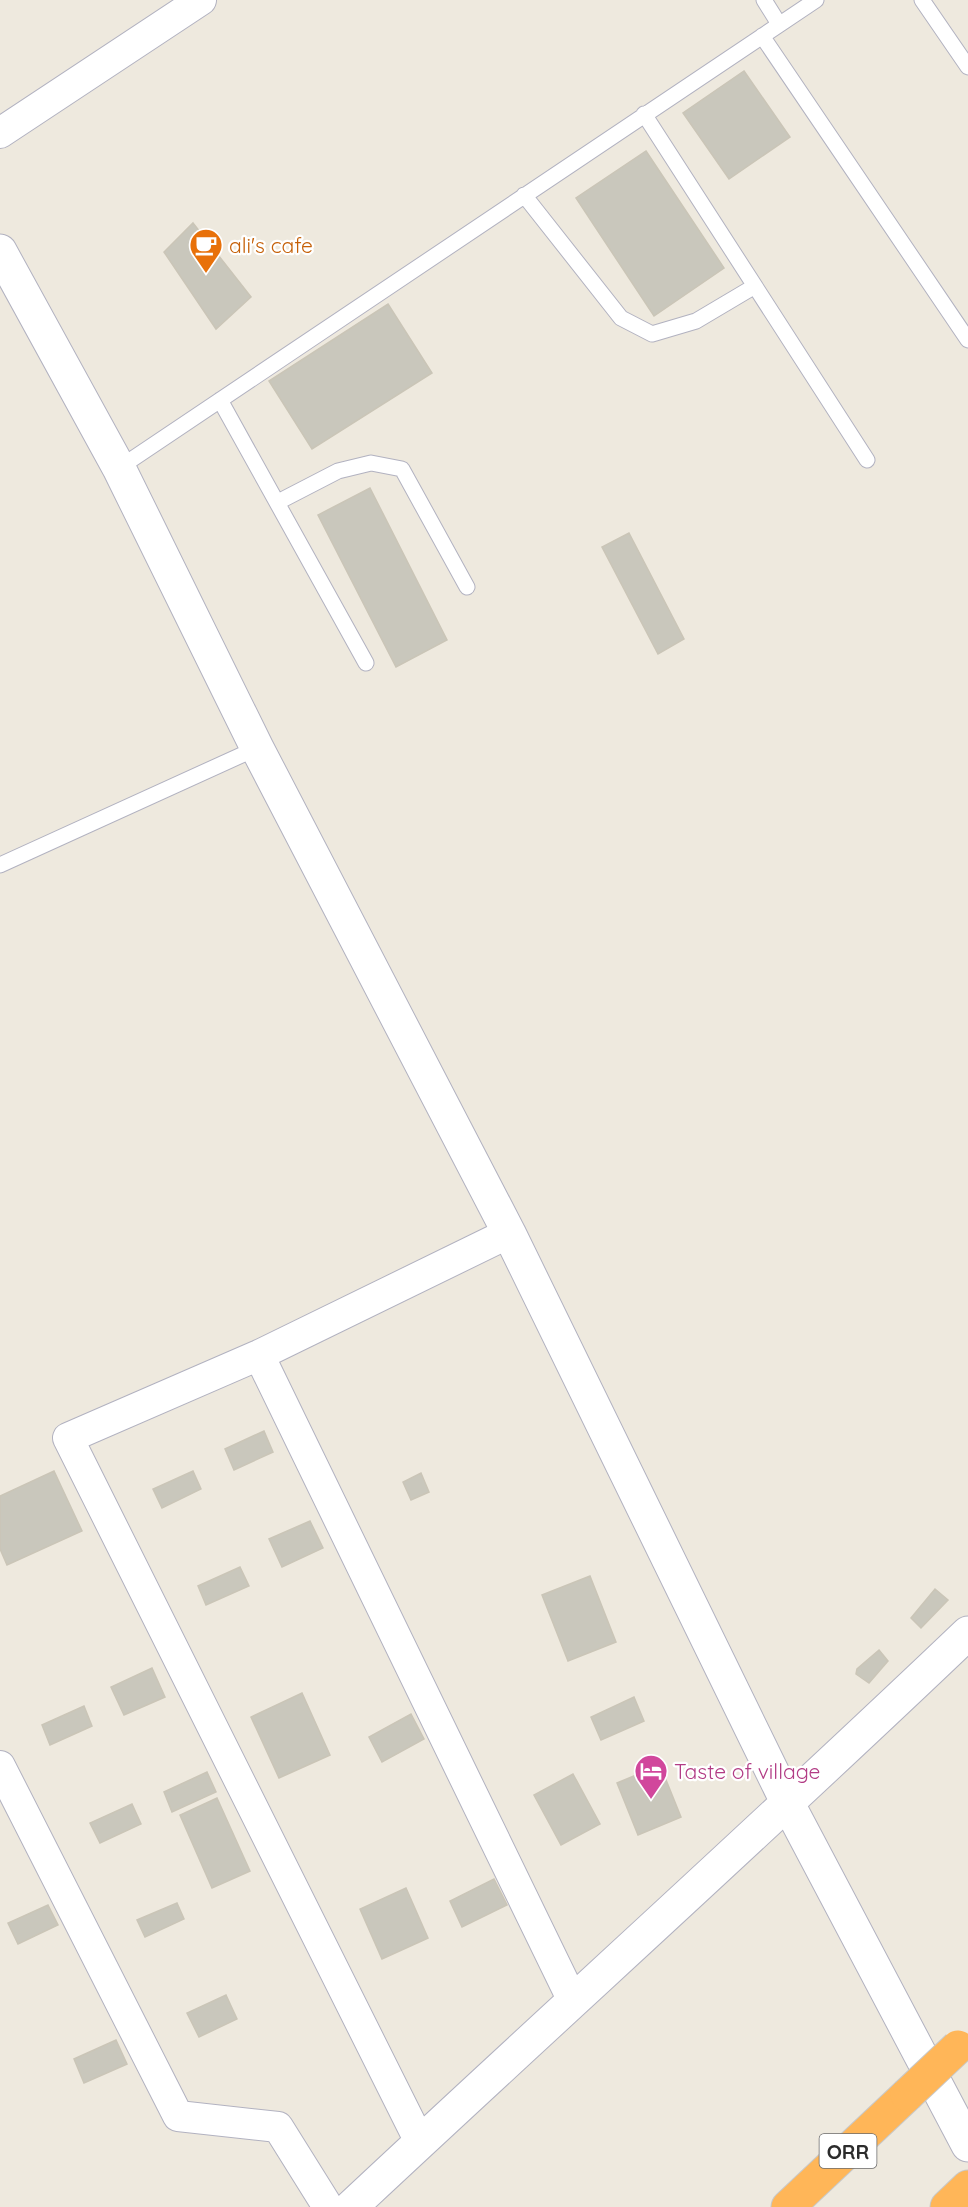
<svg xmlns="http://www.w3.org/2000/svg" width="968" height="2207" viewBox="0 0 968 2207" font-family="Quicksand,sans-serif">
<rect width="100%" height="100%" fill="#eee9de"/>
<path fill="#c9c7bc" stroke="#cac5b7" stroke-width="1.5" d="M 744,71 L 790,137 L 729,179 L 683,113 Z
M 646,151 L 724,268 L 654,316 L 576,198 Z
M 193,223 L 251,297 L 216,329 L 164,252 Z
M 388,304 L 432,373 L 312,449 L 269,381 Z
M 370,488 L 447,640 L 396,667 L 318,515 Z
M 629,533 L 684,639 L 658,654 L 602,547 Z
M 264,1431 L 273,1452 L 234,1470 L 225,1449 Z
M 54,1471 L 82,1531 L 7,1565 L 0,1549 L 0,1496 Z
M 193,1471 L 201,1489 L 162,1508 L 153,1489 Z
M 421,1473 L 429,1492 L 411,1500 L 403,1482 Z
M 310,1521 L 323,1548 L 282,1567 L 269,1539 Z
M 240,1567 L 249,1586 L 206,1605 L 198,1586 Z
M 590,1576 L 616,1642 L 568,1661 L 542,1595 Z
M 935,1589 L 948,1600 L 921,1628 L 911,1618 Z
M 879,1650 L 888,1661 L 869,1683 L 856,1674 L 857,1669 Z
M 152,1668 L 165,1697 L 124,1715 L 111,1687 Z
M 302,1693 L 330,1755 L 279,1778 L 251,1717 Z
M 634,1697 L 644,1721 L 601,1740 L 591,1717 Z
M 84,1706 L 92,1726 L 50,1745 L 42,1725 Z
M 411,1714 L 424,1739 L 382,1762 L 369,1737 Z
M 660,1765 L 681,1817 L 638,1835 L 617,1783 Z
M 207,1772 L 216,1792 L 172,1812 L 164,1792 Z
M 573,1774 L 600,1824 L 561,1845 L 534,1795 Z
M 217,1798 L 250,1871 L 212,1888 L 180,1815 Z
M 132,1804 L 141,1824 L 100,1843 L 90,1823 Z
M 494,1879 L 507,1905 L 462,1927 L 450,1901 Z
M 406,1888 L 428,1938 L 382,1959 L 360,1909 Z
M 177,1903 L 184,1919 L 145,1937 L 137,1920 Z
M 48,1905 L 58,1925 L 18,1944 L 8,1923 Z
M 226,1995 L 237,2019 L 199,2037 L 187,2013 Z
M 116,2040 L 127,2064 L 84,2083 L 74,2059 Z"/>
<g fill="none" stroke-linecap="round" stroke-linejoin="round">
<defs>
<path id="service" d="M 764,0 L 779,24
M 922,0 L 968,67
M 762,36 L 968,340
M 644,114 L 867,460
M 524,195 L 621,318 L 652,334 L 696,321 L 755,286
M 220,400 L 366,663
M 119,468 L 816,0
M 278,502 L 338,471 L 371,463 L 402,469 L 467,587
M 0,865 L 257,748"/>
<path id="minor" d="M 0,133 L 201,0
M 259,1355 L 572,1999
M 0,1766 L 178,2116 L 278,2127 L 328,2207
M 420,2142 L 68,1438 L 259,1355 L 509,1233"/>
<path id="tertiary" d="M 788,1804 L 968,2145"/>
<path id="secondary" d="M 0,251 L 119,468 L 257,748 L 509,1233 L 788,1804
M 351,2207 C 556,2015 765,1827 968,1633"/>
<path id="motorway" d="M 788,2207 L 907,2095
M 947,2207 L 968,2187"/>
</defs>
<use href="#service" stroke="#b2b2c0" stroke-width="17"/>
<use href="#minor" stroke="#b2b2c0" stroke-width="32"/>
<use href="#tertiary" stroke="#b2b2c0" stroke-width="35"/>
<use href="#secondary" stroke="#b2b2c0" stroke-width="35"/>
<use href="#motorway" stroke="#c8c8c8" stroke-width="35"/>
<use href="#service" stroke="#fff" stroke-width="15"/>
<use href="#minor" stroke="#fff" stroke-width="30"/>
<use href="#tertiary" stroke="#fff" stroke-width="33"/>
<use href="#secondary" stroke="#fff" stroke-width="33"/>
<use href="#motorway" stroke="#ffb658" stroke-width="33"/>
<defs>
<path id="motorway-bridge" d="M 907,2095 L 958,2047"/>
</defs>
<use href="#motorway-bridge" stroke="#c8c8c8" stroke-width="35" stroke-linecap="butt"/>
<use href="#motorway-bridge" stroke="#ffb658" stroke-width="33"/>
</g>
<defs>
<symbol id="cafe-pin" viewBox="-11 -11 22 30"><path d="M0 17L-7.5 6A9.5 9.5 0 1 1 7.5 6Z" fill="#e8710a" stroke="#fff"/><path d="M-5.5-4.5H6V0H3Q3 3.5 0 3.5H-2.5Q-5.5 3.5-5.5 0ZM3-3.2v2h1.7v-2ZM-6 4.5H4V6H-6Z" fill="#fff"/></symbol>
<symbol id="hotel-pin" viewBox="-11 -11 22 30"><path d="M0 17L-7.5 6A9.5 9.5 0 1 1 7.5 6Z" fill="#d1479c" stroke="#fff"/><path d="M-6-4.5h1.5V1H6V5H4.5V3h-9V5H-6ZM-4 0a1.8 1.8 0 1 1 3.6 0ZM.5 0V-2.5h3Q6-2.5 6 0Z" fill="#fff"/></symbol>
</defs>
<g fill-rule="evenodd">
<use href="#cafe-pin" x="187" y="226" width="38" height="52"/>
<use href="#hotel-pin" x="632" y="1752" width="38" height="52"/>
</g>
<g text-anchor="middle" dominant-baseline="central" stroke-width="4.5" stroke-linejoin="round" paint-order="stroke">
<rect fill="#fff" stroke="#6b6b6b" stroke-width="1.5" x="819.5" y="2134" width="57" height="34" rx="4.5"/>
<g font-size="20" font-weight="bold" fill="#2c2c2c">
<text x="848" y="2151">ORR</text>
</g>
<g font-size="21" fill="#c56008" stroke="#fff" text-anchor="start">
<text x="229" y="245">ali's cafe</text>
</g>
<g font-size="21" fill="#b23c85" stroke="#fff" text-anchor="start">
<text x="674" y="1771">Taste of village</text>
</g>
</g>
</svg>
